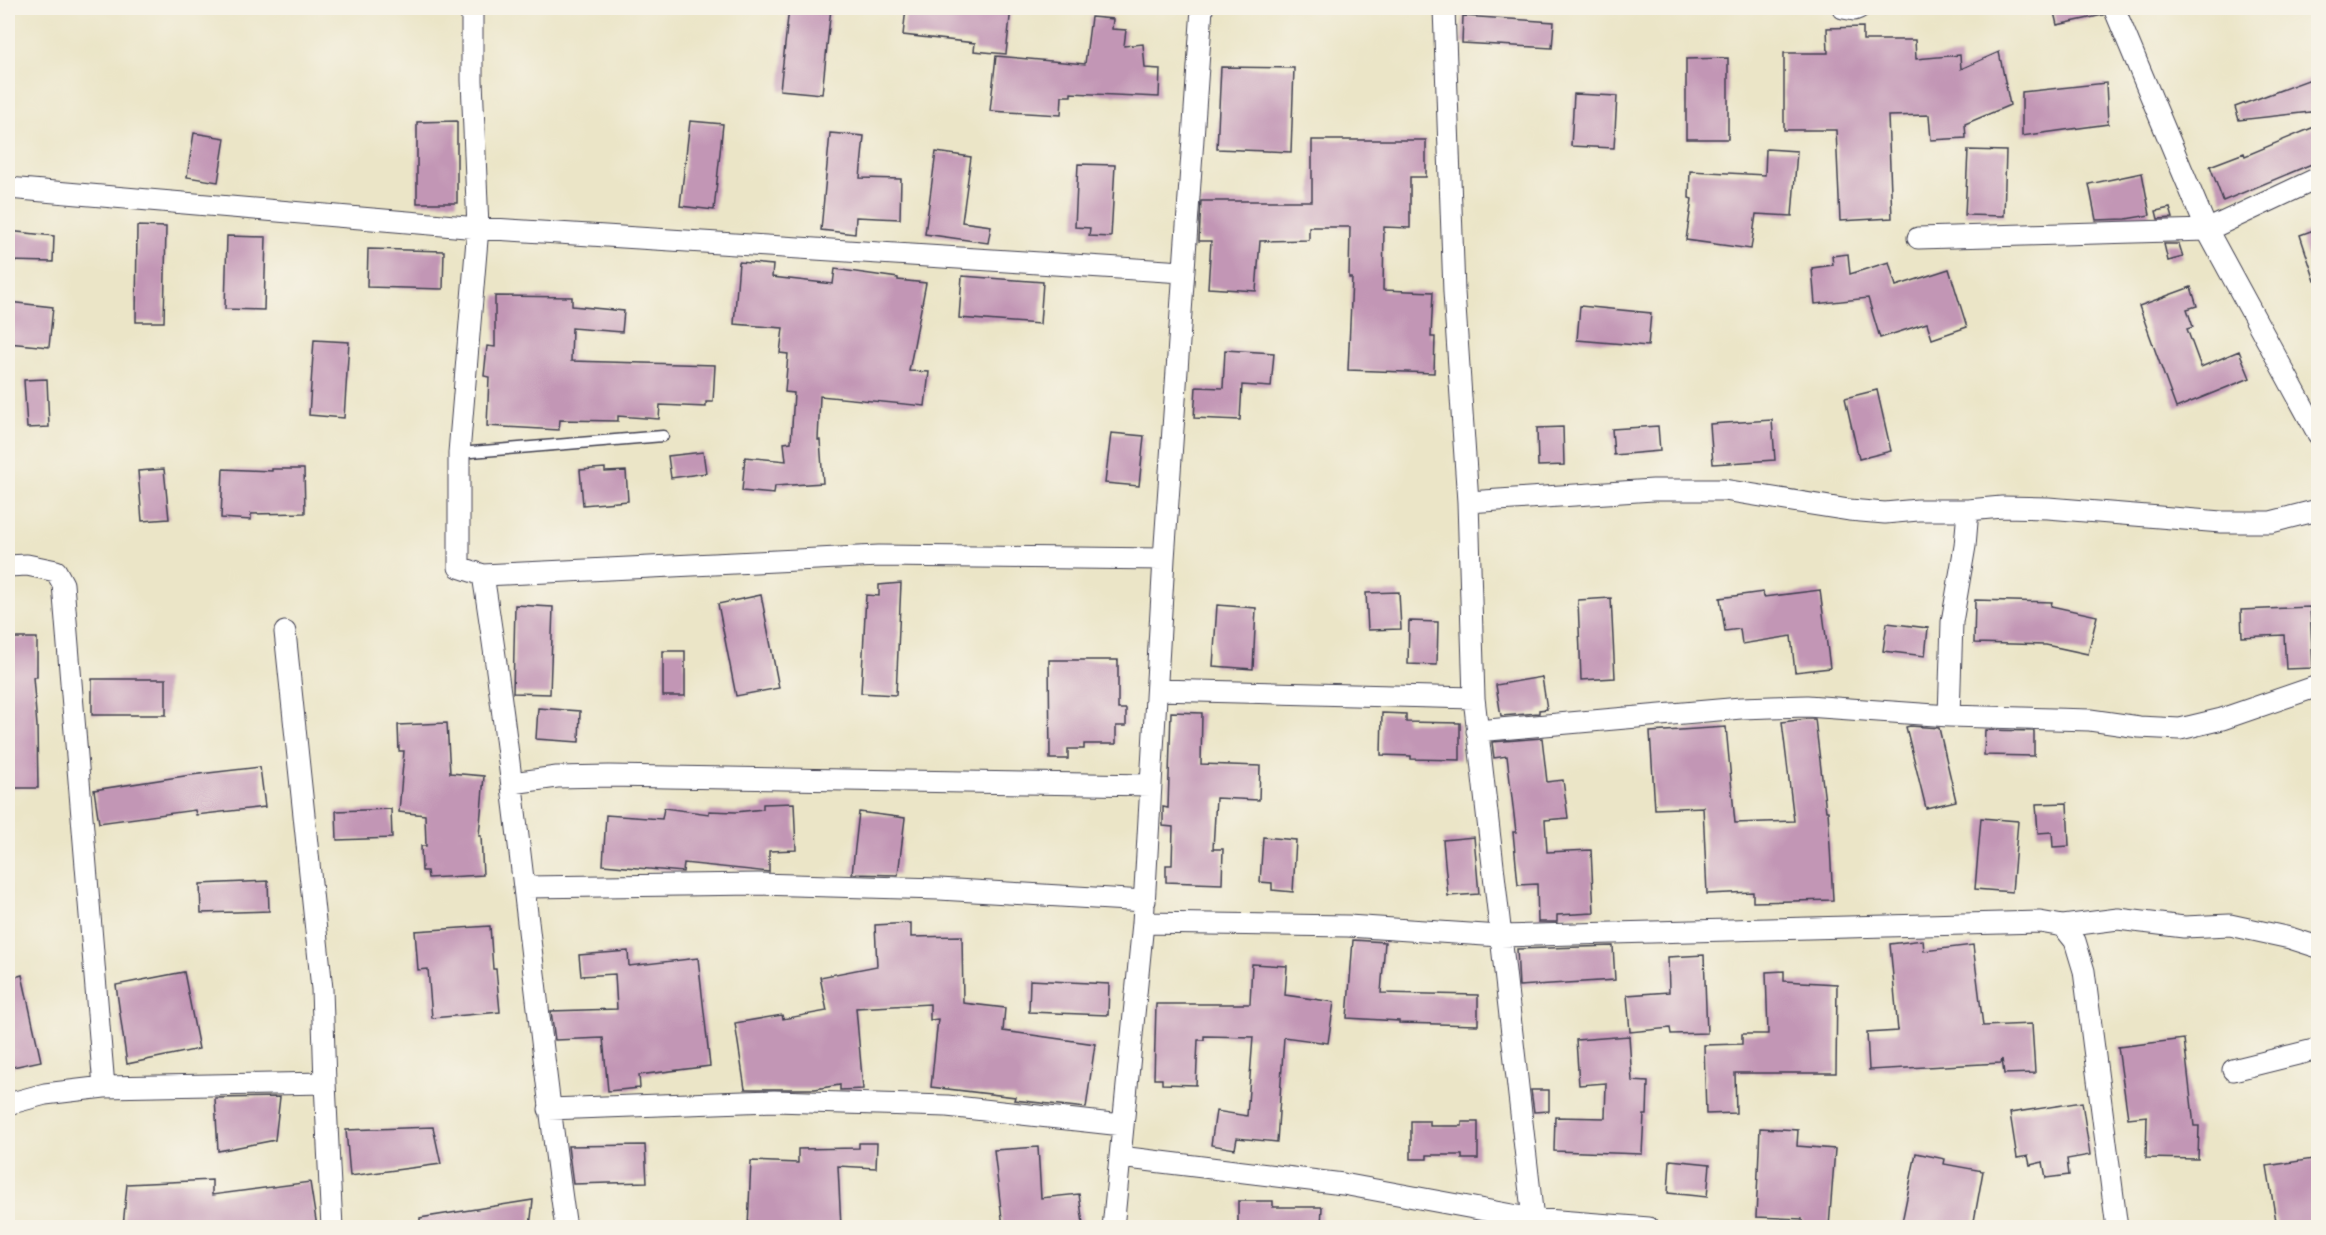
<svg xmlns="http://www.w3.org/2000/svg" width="2326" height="1235" viewBox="0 0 2326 1235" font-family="'Gochi Hand',sans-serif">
<rect width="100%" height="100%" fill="#f7f3e8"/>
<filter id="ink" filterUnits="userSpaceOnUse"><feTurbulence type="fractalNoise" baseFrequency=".0167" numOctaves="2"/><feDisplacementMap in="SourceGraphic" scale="12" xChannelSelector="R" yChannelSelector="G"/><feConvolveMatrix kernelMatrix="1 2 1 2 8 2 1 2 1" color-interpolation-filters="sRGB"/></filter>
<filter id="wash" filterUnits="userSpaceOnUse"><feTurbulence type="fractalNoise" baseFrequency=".008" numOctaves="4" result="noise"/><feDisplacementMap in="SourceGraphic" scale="24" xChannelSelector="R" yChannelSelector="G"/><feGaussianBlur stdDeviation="1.35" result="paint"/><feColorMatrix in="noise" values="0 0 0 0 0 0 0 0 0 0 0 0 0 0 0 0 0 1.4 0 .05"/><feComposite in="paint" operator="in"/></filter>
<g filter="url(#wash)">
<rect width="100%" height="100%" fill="#ebe5c7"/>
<g id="blocks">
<path fill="#c296b5" d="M 789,8 L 831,8 L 822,94 L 780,90 Z
M 906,8 L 937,8 L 978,12 L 979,8 L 1011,8 L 1006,54 L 974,51 L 975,43 L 903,35 Z
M 2053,8 L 2101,8 L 2103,15 L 2057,25 Z
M 1463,16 L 1554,22 L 1552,48 L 1462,43 Z
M 1091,17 L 1113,19 L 1112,29 L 1126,30 L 1124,46 L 1143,44 L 1145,68 L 1160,69 L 1159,97 L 1071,93 L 1071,96 L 1062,96 L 1061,115 L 990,111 L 996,56 L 1085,64 Z
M 1863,27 L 1863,40 L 1915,40 L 1916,59 L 1960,55 L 1961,69 L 1999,52 L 2010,105 L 1965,124 L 1966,138 L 1931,140 L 1929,115 L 1888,116 L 1892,218 L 1840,221 L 1836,130 L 1784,130 L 1784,53 L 1828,53 L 1827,28 Z
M 1728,58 L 1728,139 L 1686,139 L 1686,59 Z
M 1221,67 L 1294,68 L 1291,152 L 1217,149 Z
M 2319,76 L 2319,111 L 2239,120 L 2235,107 Z
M 2106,83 L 2108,124 L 2022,136 L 2022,92 Z
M 1574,94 L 1617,96 L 1614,148 L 1571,146 Z
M 457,121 L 457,203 L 417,203 L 417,122 Z
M 690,121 L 723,124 L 714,210 L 680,206 Z
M 2319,125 L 2319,161 L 2223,201 L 2210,166 L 2244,153 L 2245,156 Z
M 194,133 L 225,138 L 218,182 L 187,177 Z
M 830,133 L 864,136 L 860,178 L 901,179 L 900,219 L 856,217 L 855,234 L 821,230 Z
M 1312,140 L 1426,140 L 1426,177 L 1410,177 L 1410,228 L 1384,227 L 1383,290 L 1433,292 L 1431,337 L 1435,337 L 1434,373 L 1348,370 L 1352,278 L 1349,278 L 1350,227 L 1309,227 L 1309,240 L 1260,241 L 1256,291 L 1208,288 L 1211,241 L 1199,241 L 1201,201 L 1312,201 Z
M 1766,149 L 1797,151 L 1792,216 L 1756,214 L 1751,249 L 1686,240 L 1692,199 L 1689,198 L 1690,171 L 1765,175 Z
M 1968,150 L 2006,151 L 2004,216 L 1965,215 Z
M 936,152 L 971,157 L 962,222 L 991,226 L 988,243 L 925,234 Z
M 1078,164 L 1115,165 L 1111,237 L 1089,236 L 1090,228 L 1075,227 Z
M 2142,173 L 2150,215 L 2126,219 L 2096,220 L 2089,184 Z
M 2170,208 L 2173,218 L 2158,219 L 2156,211 Z
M 137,226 L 166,227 L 164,322 L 136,322 Z
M 2319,228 L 2319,281 L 2315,281 L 2300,235 Z
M 8,231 L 54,236 L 53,262 L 8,261 Z
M 227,236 L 266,237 L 264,310 L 225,309 Z
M 2164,244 L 2179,244 L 2183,257 L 2168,261 Z
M 368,249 L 444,251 L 443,289 L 367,287 Z
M 1848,254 L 1850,274 L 1889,262 L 1896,286 L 1949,269 L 1967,327 L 1932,339 L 1927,323 L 1880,338 L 1868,298 L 1815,304 L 1812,268 L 1833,265 L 1832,256 Z
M 739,262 L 773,265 L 772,277 L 833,284 L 835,269 L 898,278 L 898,280 L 926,283 L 909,371 L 929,372 L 925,406 L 820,396 L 818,440 L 820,440 L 823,483 L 775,486 L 774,494 L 742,491 L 745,457 L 786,461 L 784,443 L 791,442 L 794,393 L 785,392 L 788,354 L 780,353 L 783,328 L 734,324 Z
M 962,276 L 1043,282 L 1040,324 L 959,318 Z
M 2191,287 L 2197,306 L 2187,309 L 2193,327 L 2187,329 L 2201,367 L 2239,351 L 2250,378 L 2176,408 L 2139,306 Z
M 495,296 L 572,297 L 572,306 L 624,311 L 622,332 L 572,328 L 571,361 L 715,365 L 713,402 L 706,402 L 706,407 L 660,405 L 659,419 L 618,416 L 618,421 L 560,420 L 559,430 L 487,426 L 489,377 L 484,376 L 487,346 L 495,347 Z
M 8,302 L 53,307 L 49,347 L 8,343 Z
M 1580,306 L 1651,313 L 1648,346 L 1577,340 Z
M 314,340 L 349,342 L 344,418 L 309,415 Z
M 1225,350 L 1274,353 L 1271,387 L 1242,385 L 1240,420 L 1194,418 L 1196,387 L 1223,388 Z
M 47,379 L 49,427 L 27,428 L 24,380 Z
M 1877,390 L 1891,451 L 1859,459 L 1845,398 Z
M 1772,420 L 1775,460 L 1713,464 L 1710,424 Z
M 1658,426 L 1660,451 L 1614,455 L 1612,429 Z
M 1563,427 L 1564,465 L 1538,466 L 1537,428 Z
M 1111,433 L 1144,436 L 1139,486 L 1105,483 Z
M 703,452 L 706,473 L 671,478 L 668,456 Z
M 605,468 L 605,472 L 626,471 L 628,501 L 583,505 L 580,470 Z
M 164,469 L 169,519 L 142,521 L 138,471 Z
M 223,469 L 272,471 L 272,469 L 304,469 L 305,513 L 251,514 L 251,520 L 221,518 Z
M 901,583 L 896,695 L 861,693 L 866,595 L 879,596 L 879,585 Z
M 1820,590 L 1830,668 L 1795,672 L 1791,636 L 1742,644 L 1740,629 L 1725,631 L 1720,598 L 1763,592 L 1764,597 Z
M 1399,592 L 1401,629 L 1368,630 L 1366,593 Z
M 761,595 L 779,688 L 736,696 L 718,604 Z
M 1611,598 L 1615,678 L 1581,680 L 1578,600 Z
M 1975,600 L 2052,602 L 2051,606 L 2097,616 L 2088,654 L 2046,645 L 1974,643 Z
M 515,605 L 553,607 L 550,694 L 513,693 Z
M 1217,605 L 1256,608 L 1253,669 L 1213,666 Z
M 2310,607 L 2313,668 L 2286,669 L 2284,635 L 2242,637 L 2241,610 Z
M 1409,621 L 1438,622 L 1437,665 L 1408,664 Z
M 1887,623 L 1928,628 L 1925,656 L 1883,651 Z
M 8,638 L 37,638 L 37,677 L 33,677 L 37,726 L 38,788 L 8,788 Z
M 663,651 L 685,651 L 685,696 L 663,696 Z
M 1049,660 L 1118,660 L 1118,709 L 1126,709 L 1126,726 L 1116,726 L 1116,744 L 1084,744 L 1084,749 L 1068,749 L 1068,759 L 1050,759 Z
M 1542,677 L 1547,709 L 1539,710 L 1539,713 L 1501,716 L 1496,685 Z
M 92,679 L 166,679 L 166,715 L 92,715 Z
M 538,708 L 580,711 L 579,742 L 536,739 Z
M 1171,712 L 1202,713 L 1201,764 L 1260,766 L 1259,800 L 1216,798 L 1213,849 L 1223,849 L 1222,884 L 1166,882 L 1166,865 L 1172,865 L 1173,827 L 1163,826 L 1163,807 L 1168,808 Z
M 1382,713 L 1406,714 L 1406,722 L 1460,723 L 1460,760 L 1411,759 L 1411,756 L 1381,755 Z
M 1807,719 L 1815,719 L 1826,811 L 1828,811 L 1833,900 L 1753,902 L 1753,892 L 1707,894 L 1703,807 L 1655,809 L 1650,732 L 1726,727 L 1735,823 L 1794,821 L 1782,722 Z
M 447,723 L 450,773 L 484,776 L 479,836 L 481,836 L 483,875 L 428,878 L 427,871 L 422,871 L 421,846 L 426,846 L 425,815 L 399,812 L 404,751 L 399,751 L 398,725 Z
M 1910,726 L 1939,728 L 1956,801 L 1926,808 L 1906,727 Z
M 1985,730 L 2034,731 L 2034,756 L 1984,755 Z
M 1542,738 L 1547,782 L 1563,780 L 1568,818 L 1545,820 L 1547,852 L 1591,850 L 1594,913 L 1557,915 L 1557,922 L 1538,922 L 1537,884 L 1518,885 L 1513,832 L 1516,832 L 1507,756 L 1494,758 L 1492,742 Z
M 260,767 L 265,807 L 196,815 L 195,810 L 99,823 L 94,790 L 191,775 Z
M 794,803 L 796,850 L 769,851 L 769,872 L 684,863 L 683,872 L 603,865 L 606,815 L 662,819 L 664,808 L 709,814 L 709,811 L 736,812 L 763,809 L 763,804 Z
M 2067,803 L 2069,846 L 2053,847 L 2052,832 L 2038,833 L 2036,804 Z
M 391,809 L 392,838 L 337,840 L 336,811 Z
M 859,812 L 905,818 L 898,875 L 852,874 Z
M 1981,818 L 2018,821 L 2012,892 L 1975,889 Z
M 1263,837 L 1296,840 L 1293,892 L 1272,890 L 1272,883 L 1260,882 Z
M 1474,837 L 1479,894 L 1448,896 L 1443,840 Z
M 268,881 L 269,911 L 201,913 L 200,884 Z
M 911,923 L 911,937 L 962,936 L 963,1003 L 1005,1008 L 1003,1031 L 1095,1044 L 1086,1108 L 1014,1100 L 1015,1097 L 931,1087 L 938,1019 L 930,1020 L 930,1004 L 856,1008 L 863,1089 L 840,1090 L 840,1085 L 815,1089 L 745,1089 L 735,1023 L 782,1015 L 783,1019 L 827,1011 L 820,977 L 877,966 L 875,925 Z
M 490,926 L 493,969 L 496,969 L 500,1012 L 432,1018 L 428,969 L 418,970 L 415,931 Z
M 1353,940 L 1385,942 L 1381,993 L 1478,995 L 1478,1025 L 1399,1023 L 1399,1021 L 1347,1018 Z
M 1923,940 L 1924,951 L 1973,945 L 1983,1026 L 2032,1024 L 2035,1073 L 2004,1074 L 2002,1059 L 2001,1063 L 1869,1070 L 1867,1033 L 1898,1031 L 1890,944 Z
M 1613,946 L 1615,980 L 1519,986 L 1517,949 Z
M 628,951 L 629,966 L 698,958 L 710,1066 L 639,1075 L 640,1088 L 608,1091 L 603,1038 L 555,1040 L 551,1011 L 617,1009 L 615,974 L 581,976 L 579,955 Z
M 1704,955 L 1707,1033 L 1671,1034 L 1670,1028 L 1630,1032 L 1627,995 L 1669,992 L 1668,957 Z
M 1252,964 L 1287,966 L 1285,995 L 1334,1002 L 1328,1043 L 1284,1037 L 1277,1142 L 1237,1138 L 1235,1149 L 1211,1145 L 1216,1111 L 1247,1116 L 1253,1037 L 1204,1036 L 1204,1040 L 1198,1040 L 1196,1085 L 1162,1084 L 1162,1079 L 1154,1079 L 1156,1004 L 1250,1004 Z
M 1784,971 L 1784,981 L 1837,984 L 1836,1073 L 1735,1073 L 1736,1113 L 1706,1114 L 1704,1045 L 1742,1044 L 1742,1034 L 1768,1034 L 1766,972 Z
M 184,972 L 199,1049 L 127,1064 L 116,985 Z
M 22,975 L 41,1061 L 8,1068 L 8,979 Z
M 1030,980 L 1109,984 L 1108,1015 L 1029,1012 Z
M 1629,1036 L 1632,1081 L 1648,1082 L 1647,1115 L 1644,1115 L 1642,1154 L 1554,1151 L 1555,1117 L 1605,1118 L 1606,1083 L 1579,1085 L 1576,1040 Z
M 2184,1039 L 2194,1126 L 2199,1126 L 2198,1159 L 2146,1158 L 2147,1116 L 2128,1118 L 2118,1047 Z
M 1531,1090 L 1549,1090 L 1549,1111 L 1534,1112 Z
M 280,1097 L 275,1140 L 218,1151 L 215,1098 Z
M 2082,1102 L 2090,1155 L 2067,1159 L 2069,1175 L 2046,1178 L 2043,1162 L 2030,1165 L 2028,1156 L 2017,1158 L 2010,1113 Z
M 1411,1121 L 1430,1121 L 1430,1126 L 1462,1126 L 1462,1122 L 1478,1122 L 1478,1159 L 1462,1159 L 1462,1155 L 1427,1155 L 1427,1159 L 1411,1159 Z
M 433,1127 L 441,1164 L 350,1176 L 346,1130 Z
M 1760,1128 L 1798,1130 L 1797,1146 L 1835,1149 L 1829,1227 L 1802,1225 L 1802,1219 L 1756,1217 Z
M 859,1143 L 877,1143 L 876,1168 L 838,1166 L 841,1227 L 748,1227 L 751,1161 L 798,1163 L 798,1149 L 859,1148 Z
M 645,1145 L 647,1182 L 573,1184 L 568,1146 Z
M 1038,1147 L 1041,1198 L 1079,1194 L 1083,1224 L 1053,1227 L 1003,1227 L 994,1150 Z
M 1916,1153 L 1945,1159 L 1944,1164 L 1983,1171 L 1973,1227 L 1901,1227 Z
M 2319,1158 L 2319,1227 L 2277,1227 L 2267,1166 Z
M 1670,1160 L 1710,1164 L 1707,1197 L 1668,1193 Z
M 212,1180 L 212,1195 L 310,1182 L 317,1227 L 123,1227 L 127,1184 Z
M 533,1200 L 530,1227 L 420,1227 L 420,1218 Z
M 1238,1201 L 1273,1201 L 1273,1207 L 1322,1207 L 1321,1227 L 1238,1227 Z"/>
</g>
</g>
<g filter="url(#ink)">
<use href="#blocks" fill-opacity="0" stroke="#403f50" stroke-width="1.5"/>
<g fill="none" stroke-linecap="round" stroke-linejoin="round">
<defs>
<path id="service" d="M 459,453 L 663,436"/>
<path id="minor" d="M 472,8 L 472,80 L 478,228 L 459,453 L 459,567 L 483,575 L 879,556 L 1164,559 L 1143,923 L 1113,1228
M 1444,8 L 1454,292 L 1468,502 L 1474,698 L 1534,1228
M 1843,8 L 1854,10 L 1859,8
M 2114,8 L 2207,230 L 2318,434
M 8,188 L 478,228 L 1183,272
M 1918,238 L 2207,230 L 2318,178
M 1468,502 L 1653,490 L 1724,490 L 1849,510 L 1885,513 L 1918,510 L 1968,510
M 1164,559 L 1202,8
M 8,566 L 27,565 L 56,571 L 63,584 L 104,1087
M 483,575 C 517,792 535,1011 566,1228
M 285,632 L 322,989 L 325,1083
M 1157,690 L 1474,698
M 1949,716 L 2090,720 L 2139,727 L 2180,729 L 2222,719 L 2318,686
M 1477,731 L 1741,708 L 1807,706 L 1949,716 L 1952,622 L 1965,546 L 1968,510 L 2002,507 L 2048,508 L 2221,522 L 2271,522 L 2318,510
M 512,783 L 557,777 L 609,776 L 1151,785
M 526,887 L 758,884 L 939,889 L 1145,901
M 1143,923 L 1348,926 L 1500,936 L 2040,922 L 2063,926 L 2075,941 L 2084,971 L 2117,1228
M 2063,926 L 2118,919 L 2184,927 L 2230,925 L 2290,938 L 2318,947
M 2233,1070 L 2318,1049
M 8,1104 L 45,1094 L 104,1087 L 325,1083 L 332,1228
M 549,1109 L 774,1101 L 947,1106 L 1122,1125
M 1120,1157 L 1343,1184 L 1533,1219 L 1649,1228"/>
</defs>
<use href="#service" stroke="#403f50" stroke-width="13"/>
<use href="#minor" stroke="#403f50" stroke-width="23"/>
<use href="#service" stroke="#fff" stroke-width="10"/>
<use href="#minor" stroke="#fff" stroke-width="21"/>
</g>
</g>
<rect width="2326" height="1235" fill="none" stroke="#f7f3e8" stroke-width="30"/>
</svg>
